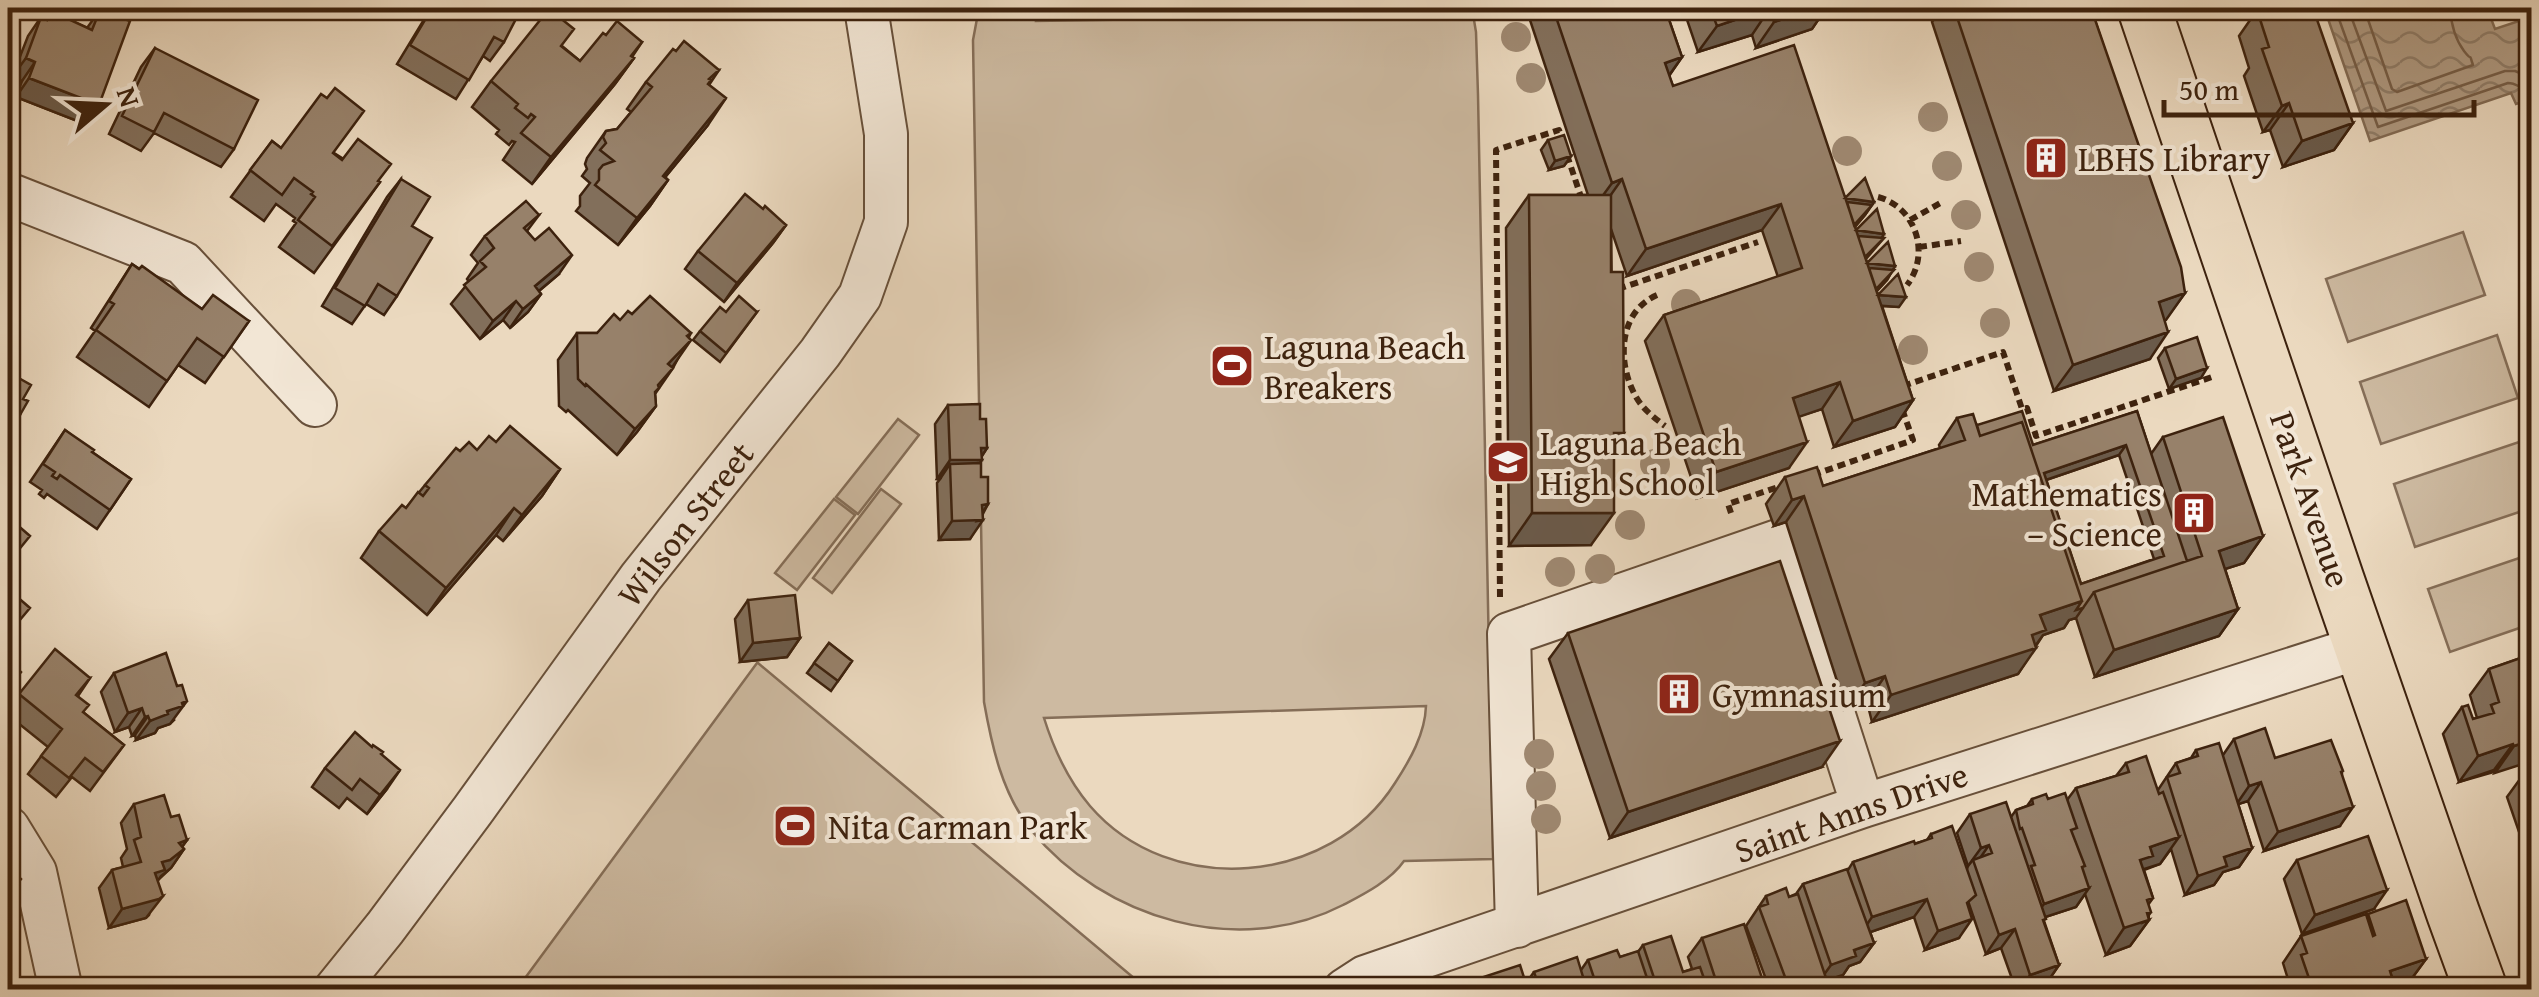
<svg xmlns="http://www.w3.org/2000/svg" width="2539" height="997" viewBox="0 0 2539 997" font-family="'Gentium Book Plus',serif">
<defs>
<pattern id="water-waves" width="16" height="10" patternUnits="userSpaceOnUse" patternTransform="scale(2.5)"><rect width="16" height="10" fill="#b09b83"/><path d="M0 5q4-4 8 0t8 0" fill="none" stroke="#907e6a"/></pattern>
</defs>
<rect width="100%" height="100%" fill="#ebd9bf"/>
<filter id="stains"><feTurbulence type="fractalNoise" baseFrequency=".002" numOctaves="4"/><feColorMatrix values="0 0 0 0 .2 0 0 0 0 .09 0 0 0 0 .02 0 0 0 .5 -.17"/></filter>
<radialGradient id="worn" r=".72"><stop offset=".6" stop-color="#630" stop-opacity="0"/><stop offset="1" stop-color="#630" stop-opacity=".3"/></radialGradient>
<path fill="#cdbaa1" stroke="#856e58" stroke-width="2.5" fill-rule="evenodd" d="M 979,8 L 1038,8 L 1036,21 L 1419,15 L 1418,8 L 1472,8 L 1476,32 L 1478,95 L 1493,859 L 1404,861 C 1390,881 1364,894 1343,905 C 1238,959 1104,919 1031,830 C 1002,793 992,747 984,702 L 973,40 ZM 1426,706 C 1425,734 1410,760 1395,783 C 1330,886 1170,899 1090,806 C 1068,780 1054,750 1044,718 Z
M 2463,232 L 2485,295 L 2348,342 L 2326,279 Z
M 2497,335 L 2518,398 L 2381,444 L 2360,382 Z
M 898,419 L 919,435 L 858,514 L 836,497 Z
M 2531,438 L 2531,508 L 2415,547 L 2394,484 Z
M 881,489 L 901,504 L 832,593 L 813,578 Z
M 834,499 L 855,515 L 797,590 L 775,573 Z
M 2531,554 L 2531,624 L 2450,652 L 2428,589 Z
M 757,663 L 758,663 L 1147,989 L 517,989 Z"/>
<path fill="url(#water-waves)" stroke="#826b54" stroke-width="2.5" d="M 2331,8 L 2487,8 L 2495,29 L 2531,17 L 2531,99 L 2516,104 L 2511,93 L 2370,141 L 2325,10 Z"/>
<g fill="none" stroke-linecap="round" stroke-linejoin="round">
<path stroke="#765e48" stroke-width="2.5" d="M 2335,8 L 2378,127 L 2508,83 C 2518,83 2520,90 2532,90
M 2348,8 L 2386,111 L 2505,71 L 2515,71 L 2532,78
M 2364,8 L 2392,89 L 2397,92 L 2473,65 C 2468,50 2474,64 2464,51 C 2455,39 2451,22 2450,8"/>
<defs>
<path id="minor" d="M 8,194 L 183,263 L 315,405
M 8,828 L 35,872 L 61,990
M 1517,926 L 1509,634 L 1778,541 L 1863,806
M 335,990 L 385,928 L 473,810 L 641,577 L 820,353 L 860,296 L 886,222 L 886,134 L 866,8
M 1345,990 L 1365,977 L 1863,806 L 2361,647"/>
<path id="major" d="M 2144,8 L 2337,578 L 2453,913 L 2481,990"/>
</defs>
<use href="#minor" stroke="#68503a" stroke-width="46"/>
<use href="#major" stroke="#3d220e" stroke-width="56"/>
<path stroke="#3d220e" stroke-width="6" stroke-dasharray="8 5" stroke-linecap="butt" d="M 1567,155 L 1582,200
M 1878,197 C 1916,207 1931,254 1907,285
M 1910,220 L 1944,201
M 1919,247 L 1961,241
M 1618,289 L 1758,242
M 1657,295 C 1620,311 1617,358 1633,391 C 1640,407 1652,416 1665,426
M 1903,386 L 2003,352 L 2022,409 L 2027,408 L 2036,436 L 2215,376
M 1813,475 L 1913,440 L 1901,406
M 1731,513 L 1728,504 L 1787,484
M 1500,597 L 1496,150 L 1559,130 L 1564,143"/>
<use href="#minor" stroke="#f2e6d5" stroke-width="42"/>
<use href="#major" stroke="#ebd9bf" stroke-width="52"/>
</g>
<g fill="#9f8972">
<circle cx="1516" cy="37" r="15"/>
<circle cx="1531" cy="78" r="15"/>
<circle cx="1933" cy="117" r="15"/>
<circle cx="1847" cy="151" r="15"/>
<circle cx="1947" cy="166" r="15"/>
<circle cx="1966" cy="215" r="15"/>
<circle cx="1979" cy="267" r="15"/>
<circle cx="1686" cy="304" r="15"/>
<circle cx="1995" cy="323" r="15"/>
<circle cx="1913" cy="350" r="15"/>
<circle cx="1655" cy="464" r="15"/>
<circle cx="1630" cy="525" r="15"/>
<circle cx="1600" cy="569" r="15"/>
<circle cx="1560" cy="572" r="15"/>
<circle cx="1539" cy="754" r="15"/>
<circle cx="1541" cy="786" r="15"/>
<circle cx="1546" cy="819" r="15"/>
</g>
<path fill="#826f5b" stroke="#3d220e" stroke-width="2.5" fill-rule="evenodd" d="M 14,8 L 59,8 L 56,14 L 87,28 L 100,10 L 85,124 L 16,97 L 22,81 L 12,77 L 28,36 L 39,20 Z
M 431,8 L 463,17 L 469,8 L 505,8 L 504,42 L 490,61 L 483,56 L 456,99 L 397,64 Z
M 1526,8 L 1665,8 L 1682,57 L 1669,76 L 1673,86 L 1845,197 L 1874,202 L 1865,215 L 1855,227 L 1856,230 L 1884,238 L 1866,259 L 1867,263 L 1895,266 L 1887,280 L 1877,291 L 1878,295 L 1899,307 L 1882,306 L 1913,400 L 1895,427 L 1834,447 L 1822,409 L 1799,416 L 1789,468 L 1698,498 L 1645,341 L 1664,315 L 1778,277 L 1762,230 L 1627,276 L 1611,229 L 1614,447 L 1591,545 L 1509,546 L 1506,228 L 1529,195 L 1588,195 Z
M 1683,8 L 1856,8 L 1818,20 L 1812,29 L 1756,48 L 1752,35 L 1698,52 Z
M 1942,8 L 2091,8 L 2185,293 L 2165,320 L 2150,359 L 2054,391 L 1932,22 Z
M 2257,10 L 2353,123 L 2334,150 L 2283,167 L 2270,130 L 2263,132 L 2244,76 L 2249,68 L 2239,36 Z
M 606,35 L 642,42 L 632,57 L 634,58 L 615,84 L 532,184 L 503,160 L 515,142 L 512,141 L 509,145 L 496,134 L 499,130 L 472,107 L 491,81 L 562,46 L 580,61 Z
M 155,48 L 234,149 L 221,167 L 154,133 L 141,151 L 109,134 L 141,67 Z
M 719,70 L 709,85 L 708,125 L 665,177 L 668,180 L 650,206 L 618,245 L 576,211 L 580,206 L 580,196 L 590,183 L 582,176 L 587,169 L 585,164 L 587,158 L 606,131 L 617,129 L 631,112 L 627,109 L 646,82 Z
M 1548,140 L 1571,156 L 1564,166 L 1549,170 L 1541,150 Z
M 272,141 L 281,148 L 334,153 L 380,182 L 314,273 L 279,247 L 296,223 L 293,221 L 295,218 L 276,204 L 264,221 L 231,197 Z
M 401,179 L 397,296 L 384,315 L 366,304 L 352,324 L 322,306 L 387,197 Z
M 763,209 L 786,225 L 773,243 L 724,302 L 685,269 L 698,251 Z
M 539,215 L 527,231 L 559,274 L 539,291 L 541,294 L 528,312 L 510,328 L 503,320 L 480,339 L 451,304 L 469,282 L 467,279 L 478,263 L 471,255 L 485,236 Z
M 132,264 L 202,309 L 249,321 L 205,383 L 178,365 L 149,407 L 77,357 L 95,331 L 91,328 Z
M 757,312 L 720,362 L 693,340 L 700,331 Z
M 632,314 L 691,333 L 673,368 L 655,394 L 656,406 L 637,432 L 617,455 L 568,410 L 566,412 L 559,406 L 558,360 L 577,333 L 597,333 Z
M 2165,348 L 2201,378 L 2169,389 L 2158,358 Z
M 8,372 L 23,399 L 20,415 L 8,433 Z
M 948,405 L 980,419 L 987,448 L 982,456 L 979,463 L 981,477 L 988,504 L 970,539 L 939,540 L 937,483 L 940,479 L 937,479 L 935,424 Z
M 2137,411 L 2151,454 L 2163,437 L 2263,536 L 2244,563 L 2225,569 L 2238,609 L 2219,636 L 2095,677 L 2076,618 L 2069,620 L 2064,628 L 2043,635 L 2018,674 L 1872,722 L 1867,702 L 1846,709 L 1786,522 L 1774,526 L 1766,504 L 1785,477 L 1823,486 L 1940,448 L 1939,445 L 1957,418 L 2033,445 ZM 2119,455 L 2154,559 L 2081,584 L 2046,480 Z
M 65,430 L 92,452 L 131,479 L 97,529 L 47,494 L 44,498 L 39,494 L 42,490 L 30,482 Z
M 496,442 L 560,469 L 542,496 L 503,541 L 496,535 L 427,615 L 361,558 L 379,531 L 406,508 L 425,485 L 460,451 L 477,450 Z
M 748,600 L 800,638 L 787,657 L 740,662 L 735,619 Z
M 1568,633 L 1822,767 L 1610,838 L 1549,659 Z
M 829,643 L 852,661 L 831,691 L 807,673 Z
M 2532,654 L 2532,761 L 2459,782 L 2443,734 L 2462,707 L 2473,719 L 2477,718 L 2470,695 L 2489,669 Z
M 114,673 L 174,720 L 170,724 L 158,728 L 155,733 L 136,740 L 135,735 L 132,736 L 129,727 L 115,732 L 101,692 Z
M 90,678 L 78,696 L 84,713 L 124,745 L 90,791 L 72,777 L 56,797 L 28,774 L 48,747 L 8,715 L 8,711 L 19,694 Z
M 2234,739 L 2275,758 L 2342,773 L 2340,826 L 2264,851 L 2248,801 L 2238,804 L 2252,848 L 2239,867 L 2223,872 L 2214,885 L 2185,895 L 2171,849 L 2160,864 L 2144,870 L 2153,898 L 2148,905 L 2149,920 L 2130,946 L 2106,955 L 2085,894 L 2076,907 L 2045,917 L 2044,921 L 2059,965 L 2046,984 L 2028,990 L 2016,990 L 2001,948 L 1986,954 L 1969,904 L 1959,938 L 1925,950 L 1914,917 L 1870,932 L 1874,943 L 1860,962 L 1849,966 L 1843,975 L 1827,980 L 1830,990 L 1770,990 L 1746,926 L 1766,896 L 1789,897 L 1796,894 L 1803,884 L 1848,870 L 1853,862 L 1927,840 L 1931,834 L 1967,869 L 1968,866 L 1957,833 L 1970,814 L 2011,817 L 2016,810 L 2027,806 L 2032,799 L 2067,800 L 2076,788 L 2116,776 L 2126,763 L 2158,790 L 2176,763 L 2191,758 L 2196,750 L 2223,755 Z
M 382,755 L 387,789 L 367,814 L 347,798 L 339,808 L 312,787 L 325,768 Z
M 2532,775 L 2532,857 L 2528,858 L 2507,797 L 2520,779 Z
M 134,804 L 171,817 L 187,840 L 182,847 L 184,849 L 171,868 L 158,880 L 149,915 L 146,918 L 109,928 L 99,888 L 112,870 L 123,867 L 121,858 L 127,849 L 121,823 Z
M 2297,860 L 2374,909 L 2302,934 L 2284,879 Z
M 2532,880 L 2532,905 L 2526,888 Z
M 2368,914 L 2426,959 L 2407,985 L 2396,989 L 2285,990 L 2283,982 L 2287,976 L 2283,963 L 2301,936 L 2366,916 Z
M 1702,938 L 1766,990 L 1444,990 L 1526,983 L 1534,972 L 1581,970 L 1588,960 L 1620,957 L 1638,952 L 1643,945 L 1683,972 L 1692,969 L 1688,957 Z"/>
<path fill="#6a5a4a" stroke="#3d220e" stroke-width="2.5" d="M 1770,8 L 1752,35 L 1698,52 L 1717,26 Z
M 1816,8 L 1856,8 L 1818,20 L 1812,29 L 1756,48 L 1774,22 Z
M 1682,57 L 1663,84 L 1665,63 Z
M 26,58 L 35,62 L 22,81 L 12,77 Z
M 634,58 L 615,84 L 532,184 L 551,157 Z
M 29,78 L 99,105 L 85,124 L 16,97 Z
M 726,98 L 708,125 L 645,202 L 663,176 Z
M 2289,103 L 2270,130 L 2263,132 L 2282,106 Z
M 2353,123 L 2334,150 L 2283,167 L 2302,141 Z
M 1571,156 L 1564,166 L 1549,170 L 1555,161 Z
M 1622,179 L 1603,206 L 1593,209 L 1612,183 Z
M 668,180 L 650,206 L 618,245 L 637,218 Z
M 1845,198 L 1874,202 L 1865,215 L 1845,238 Z
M 1781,204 L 1762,230 L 1627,276 L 1646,249 Z
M 786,225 L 773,243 L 724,302 L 737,283 Z
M 1856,230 L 1884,234 L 1878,244 L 1856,240 Z
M 572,255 L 559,274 L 522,305 L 535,286 Z
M 1867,263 L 1895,266 L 1887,280 L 1866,302 L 1872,292 L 1867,274 Z
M 2185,293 L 2166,320 L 2140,328 L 2159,302 Z
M 541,294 L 528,312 L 510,328 L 523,309 Z
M 1878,295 L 1906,297 L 1899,307 L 1871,305 Z
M 516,301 L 503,320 L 480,339 L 493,321 Z
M 2168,332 L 2150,359 L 2054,391 L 2073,365 Z
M 691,340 L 673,366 L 650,391 L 668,364 Z
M 2207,368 L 2201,378 L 2169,389 L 2176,379 Z
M 1840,382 L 1822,409 L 1775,425 L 1793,398 Z
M 1913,400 L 1895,427 L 1834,447 L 1853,421 Z
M 656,406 L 637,432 L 617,455 L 635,429 Z
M 1614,433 L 1624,433 L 1601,466 Z
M 1807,442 L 1789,468 L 1698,498 L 1716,472 Z
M 2126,445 L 2119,455 L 2037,483 L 2044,473 Z
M 981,448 L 987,448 L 979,460 L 982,460 L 969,479 L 950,464 L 940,479 L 937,479 L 950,460 Z
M 560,469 L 542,496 L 503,541 L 522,515 Z
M 1804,496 L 1786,522 L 1774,526 L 1792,500 Z
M 988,504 L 977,521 L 983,520 L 970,539 L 939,540 L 952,521 L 982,505 Z
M 514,508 L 496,535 L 427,615 L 446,588 Z
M 1532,513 L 1614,513 L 1591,545 L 1509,546 Z
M 2263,536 L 2244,563 L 2200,577 L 2219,551 Z
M 2082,601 L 2083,608 L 2076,618 L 2069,620 L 2064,628 L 2043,635 L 2033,649 L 2036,648 L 2018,674 L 1872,722 L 1891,695 L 2040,615 Z
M 2238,609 L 2219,636 L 2095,677 L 2114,650 Z
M 800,638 L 787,657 L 740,662 L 753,643 Z
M 1885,676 L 1867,702 L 1846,709 L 1865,683 Z
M 187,701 L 170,724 L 158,728 L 155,733 L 136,740 L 150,721 Z
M 142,708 L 129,727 L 115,732 L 128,713 Z
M 148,716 L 135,735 L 132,736 L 145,717 Z
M 2532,740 L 2532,761 L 2495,773 L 2514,746 Z
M 1840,741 L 1822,767 L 1610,838 L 1628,812 Z
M 2513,744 L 2494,770 L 2459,782 L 2478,756 Z
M 400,770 L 387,789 L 367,814 L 380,795 Z
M 2261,782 L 2248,801 L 2236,805 L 2249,786 Z
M 2353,807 L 2340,826 L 2264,851 L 2278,832 Z
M 2179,837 L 2160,864 L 2144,869 L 2135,883 L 2122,887 L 2150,847 Z
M 187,840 L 176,855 L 184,849 L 171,868 L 161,876 L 152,889 L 142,892 L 162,862 L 179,843 Z
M 1989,845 L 1976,864 L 1973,860 L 1968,866 L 1981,848 Z
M 2252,848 L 2239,867 L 2223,872 L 2214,885 L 2185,895 L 2198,876 L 2224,857 Z
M 2089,888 L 2076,907 L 2030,922 L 2044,904 Z
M 2387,890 L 2374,909 L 2302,934 L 2315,915 Z
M 163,896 L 146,918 L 109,928 L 122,909 Z
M 1927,899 L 1914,917 L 1859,936 L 1872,917 Z
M 2151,912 L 2144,922 L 2149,920 L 2130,946 L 2106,955 L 2124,928 Z
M 1972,919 L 1959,938 L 1925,950 L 1938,931 Z
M 2015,929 L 2001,948 L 1986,954 L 1999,935 Z
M 1874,943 L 1860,962 L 1849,966 L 1843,975 L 1818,983 L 1831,965 L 1854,950 Z
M 2426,959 L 2407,985 L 2395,990 L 2390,971 Z
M 2059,965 L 2046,984 L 2028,990 L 2020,990 L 2030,975 Z"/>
<path fill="#97816a" stroke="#3d220e" stroke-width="2.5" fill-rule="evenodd" d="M 41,8 L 59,8 L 56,14 Z
M 432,8 L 447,8 L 465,18 L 471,8 L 505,8 L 518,15 L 504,42 L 494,37 L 469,80 L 410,45 Z
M 1553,8 L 1665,8 L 1682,57 L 1665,63 L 1673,86 L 1794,45 L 1913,400 L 1853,421 L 1840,382 L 1793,398 L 1807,442 L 1716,472 L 1664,315 L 1802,268 L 1781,204 L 1646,249 L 1622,179 L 1612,183 Z
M 1710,8 L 1816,8 L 1774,22 L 1770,8 L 1717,26 Z
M 1954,8 L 2091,8 L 2181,267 L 2185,293 L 2159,302 L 2168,332 L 2073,365 Z
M 2264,8 L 2313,8 L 2353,123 L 2302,141 L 2289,103 L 2282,106 L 2262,49 L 2269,47 L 2257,10 Z
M 549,9 L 574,29 L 561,46 L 580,61 L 603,33 L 606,35 L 617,21 L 642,42 L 631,56 L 634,58 L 551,157 L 521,133 L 535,117 L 531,114 L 528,118 L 515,108 L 518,104 L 491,81 Z
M 100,10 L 130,21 L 99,105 L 29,78 L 35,62 L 26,58 L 41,17 L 47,20 L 51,11 L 92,30 Z
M 684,41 L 719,70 L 709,79 L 711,80 L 708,84 L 726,98 L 663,176 L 668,180 L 637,218 L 595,185 L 599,180 L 599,170 L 603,165 L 614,161 L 600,150 L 606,143 L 603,137 L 606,131 L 617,129 L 652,87 L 646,82 L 673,49 L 676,51 Z
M 155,48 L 258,100 L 234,149 L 164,113 L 154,132 L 122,116 Z
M 335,88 L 364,111 L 333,153 L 342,160 L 358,139 L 391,164 L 378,181 L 380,182 L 332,246 L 298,220 L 315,197 L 311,194 L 313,192 L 294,178 L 282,195 L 250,170 L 272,141 L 281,148 L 321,94 L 327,98 Z
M 1564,135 L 1571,156 L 1555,161 L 1548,140 Z
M 1865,178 L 1874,202 L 1845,198 Z
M 401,179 L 430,197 L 412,226 L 432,238 L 397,296 L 378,284 L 365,306 L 335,288 Z
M 745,194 L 763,209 L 765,206 L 786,225 L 737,283 L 698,251 Z
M 1529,195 L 1611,195 L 1611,272 L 1623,272 L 1624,433 L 1614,433 L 1614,513 L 1532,513 Z
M 526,201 L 539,215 L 524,228 L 535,240 L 549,228 L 572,255 L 535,286 L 541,294 L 523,309 L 516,301 L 493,321 L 464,285 L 486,267 L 480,261 L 494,248 L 485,236 Z
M 1847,202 L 1872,205 L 1854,225 Z
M 1877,209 L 1884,234 L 1856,230 Z
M 1858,236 L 1884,238 L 1865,257 Z
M 1888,242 L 1895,266 L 1867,263 Z
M 132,264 L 139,269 L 142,266 L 202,309 L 213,295 L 249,321 L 224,357 L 197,338 L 167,381 L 96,330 L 114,304 L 109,301 Z
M 1869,268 L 1894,270 L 1876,289 Z
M 1898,274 L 1906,297 L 1878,295 Z
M 650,296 L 691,333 L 687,336 L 691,340 L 668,364 L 673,368 L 658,385 L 659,388 L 655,392 L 656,406 L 635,429 L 586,384 L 585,386 L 578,379 L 577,333 L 597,333 L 614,314 L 620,320 L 628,311 L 632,314 Z
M 739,296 L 757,312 L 726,353 L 700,331 L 720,307 L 726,312 Z
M 2197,337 L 2207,368 L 2176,379 L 2165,348 Z
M 8,372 L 31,385 L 23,399 L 28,401 L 20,415 L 16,412 L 12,418 L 8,416 L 8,418 Z
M 980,404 L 980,419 L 986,419 L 987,448 L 981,448 L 982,460 L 950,460 L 948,405 Z
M 2022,411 L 2033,445 L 2137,411 L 2187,561 L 2094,592 L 2083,608 L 2076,610 L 2082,601 L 2022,422 L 1980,436 L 1977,425 ZM 2126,445 L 2164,556 L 2081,584 L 2044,473 Z
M 1973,414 L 1980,436 L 2022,422 L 2082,601 L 2040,615 L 2046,630 L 2032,635 L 2036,648 L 1891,695 L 1885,676 L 1865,683 L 1804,496 L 1792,500 L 1785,477 L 1817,467 L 1823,486 L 1965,440 L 1957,418 Z
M 2223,417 L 2263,536 L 2219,551 L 2238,609 L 2114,650 L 2094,592 L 2202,556 L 2163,437 Z
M 510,426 L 560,469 L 522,515 L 514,508 L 446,588 L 379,531 L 402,505 L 406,508 L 418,492 L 423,496 L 429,488 L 425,485 L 456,448 L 460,451 L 469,442 L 477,450 L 489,436 L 496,442 Z
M 65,430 L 94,450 L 92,452 L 131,479 L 110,510 L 60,475 L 57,479 L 52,476 L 55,472 L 43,464 Z
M 981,463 L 981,477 L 988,477 L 988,504 L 982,505 L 983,520 L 952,521 L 950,464 Z
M 8,517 L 30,536 L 8,563 Z
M 1780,561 L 1840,741 L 1628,812 L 1568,633 Z
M 8,589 L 30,608 L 8,634 Z
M 795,595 L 800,638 L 753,643 L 748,600 Z
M 829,643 L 852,661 L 838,681 L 814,663 Z
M 55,649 L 90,678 L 76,695 L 89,705 L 83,712 L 124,745 L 103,772 L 85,758 L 69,778 L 41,756 L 62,729 L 19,694 Z
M 166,653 L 177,686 L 182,685 L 187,701 L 182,703 L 183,706 L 167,711 L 168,714 L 150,721 L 148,716 L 145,717 L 142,708 L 128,713 L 114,673 Z
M 2532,654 L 2532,740 L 2514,746 L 2513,744 L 2478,756 L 2462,707 L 2468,705 L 2473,719 L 2494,713 L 2491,705 L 2499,702 L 2489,669 Z
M 8,660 L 21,672 L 8,688 Z
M 2265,728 L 2275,758 L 2331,740 L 2343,771 L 2341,772 L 2353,807 L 2278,832 L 2261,782 L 2249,786 L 2234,739 Z
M 355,732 L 372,747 L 373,745 L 383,752 L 381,754 L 400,770 L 380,795 L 360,779 L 352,790 L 325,768 Z
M 2219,743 L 2252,848 L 2224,857 L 2227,866 L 2198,876 L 2167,777 L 2180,773 L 2176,763 L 2198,756 L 2196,750 Z
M 2146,756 L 2159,794 L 2163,792 L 2179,837 L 2150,847 L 2153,856 L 2140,860 L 2153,898 L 2147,900 L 2151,912 L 2147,913 L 2149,920 L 2124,928 L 2076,788 L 2129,772 L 2126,763 Z
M 2532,775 L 2532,811 L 2520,779 Z
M 2065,793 L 2077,828 L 2071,830 L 2085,866 L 2082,867 L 2089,888 L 2044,904 L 2031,866 L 2035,865 L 2022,828 L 2020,829 L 2016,810 L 2033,804 L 2032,799 L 2046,794 L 2048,799 Z
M 164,795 L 171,817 L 179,815 L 187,840 L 179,843 L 184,849 L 170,860 L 162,862 L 165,870 L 155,873 L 163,896 L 159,899 L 122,909 L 112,870 L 141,862 L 134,840 L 141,837 L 134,804 Z
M 2006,802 L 2046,919 L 2043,920 L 2059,965 L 2030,975 L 2015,929 L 1999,935 L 1973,860 L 1992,853 L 1989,845 L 1981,848 L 1970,814 Z
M 1952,826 L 1976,895 L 1967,903 L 1972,919 L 1938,931 L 1927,899 L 1872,917 L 1853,862 L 1914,841 L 1915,844 L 1932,838 L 1931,834 Z
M 2368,836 L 2387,890 L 2315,915 L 2297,860 Z
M 8,866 L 21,879 L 8,895 Z
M 1847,869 L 1874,943 L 1854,950 L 1856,956 L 1831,965 L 1803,884 Z
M 1786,888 L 1789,897 L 1798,894 L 1830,990 L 1776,990 L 1788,985 L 1759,907 L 1768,904 L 1766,896 Z
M 2406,900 L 2426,959 L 2390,971 L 2396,990 L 2313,990 L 2301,955 L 2307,953 L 2301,936 L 2366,914 L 2373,936 L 2375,935 L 2368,914 Z
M 1744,924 L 1766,990 L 1719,990 L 1702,938 Z
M 1671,936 L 1683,972 L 1700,967 L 1708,990 L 1658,990 L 1643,945 Z
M 1617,950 L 1620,957 L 1638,951 L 1651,990 L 1598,990 L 1588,960 Z
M 1577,957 L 1587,990 L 1540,990 L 1534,972 Z
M 1520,965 L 1528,990 L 1444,990 Z"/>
<defs>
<symbol id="building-square" viewBox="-11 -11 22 22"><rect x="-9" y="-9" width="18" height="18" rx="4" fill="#8f2418" stroke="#f2e6d5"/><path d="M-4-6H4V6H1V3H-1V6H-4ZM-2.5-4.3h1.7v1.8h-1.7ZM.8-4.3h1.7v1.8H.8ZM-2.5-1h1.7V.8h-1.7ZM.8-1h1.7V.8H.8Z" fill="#fff"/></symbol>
<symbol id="stadium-square" viewBox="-11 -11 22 22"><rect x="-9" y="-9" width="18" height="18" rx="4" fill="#8f2418" stroke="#f2e6d5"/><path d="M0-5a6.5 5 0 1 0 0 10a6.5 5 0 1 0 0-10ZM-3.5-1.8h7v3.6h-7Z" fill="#fff"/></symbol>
<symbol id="school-square" viewBox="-11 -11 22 22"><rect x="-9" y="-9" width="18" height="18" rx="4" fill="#8f2418" stroke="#f2e6d5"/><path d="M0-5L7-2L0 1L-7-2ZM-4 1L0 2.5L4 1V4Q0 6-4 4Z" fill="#fff"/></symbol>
</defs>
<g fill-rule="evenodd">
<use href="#building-square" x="2021" y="133" width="50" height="50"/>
<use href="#stadium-square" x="1207" y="341" width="50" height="50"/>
<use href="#school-square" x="1483" y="437" width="50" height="50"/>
<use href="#building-square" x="2169" y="488" width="50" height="50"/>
<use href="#building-square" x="1654" y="669" width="50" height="50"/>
<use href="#stadium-square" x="770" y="801" width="50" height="50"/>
</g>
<g text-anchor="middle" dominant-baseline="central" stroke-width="8" stroke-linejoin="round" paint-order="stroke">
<g font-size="35" fill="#3d220e" stroke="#f2e6d5" text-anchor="start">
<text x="2078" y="158">LBHS Library</text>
<text x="1264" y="346">Laguna Beach<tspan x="1264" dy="40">Breakers</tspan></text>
<text x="1540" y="442">Laguna Beach<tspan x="1540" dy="40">High School</tspan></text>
<text x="2162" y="493" text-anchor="end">Mathematics<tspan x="2162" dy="40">– Science</tspan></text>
<text x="1712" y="694">Gymnasium</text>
<text x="828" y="826">Nita Carman Park</text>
</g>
<g font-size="35" fill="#3d220e" stroke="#f2e6d5">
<text transform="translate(2311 499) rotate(71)">Park Avenue</text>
<text transform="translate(685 524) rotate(-52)">Wilson Street</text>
<text transform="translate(1851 812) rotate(-19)">Saint Anns Drive</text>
</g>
</g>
<rect width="2539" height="997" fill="none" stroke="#ebd9bf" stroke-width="40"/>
<rect x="10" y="10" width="2519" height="977" fill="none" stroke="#3d220e" stroke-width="5"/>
<rect x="20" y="20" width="2499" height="957" fill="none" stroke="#3d220e" stroke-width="2.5"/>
<g transform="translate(105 105) rotate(71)" stroke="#f2e6d5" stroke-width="8" paint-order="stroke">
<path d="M0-8L18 38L0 25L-18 38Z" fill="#3d220e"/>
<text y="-15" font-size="28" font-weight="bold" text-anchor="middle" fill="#3d220e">N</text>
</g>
<path d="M2164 100v15h310v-15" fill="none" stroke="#3d220e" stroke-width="5"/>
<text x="2179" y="100" font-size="30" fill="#3d220e" stroke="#f2e6d5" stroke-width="8" paint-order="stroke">50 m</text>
<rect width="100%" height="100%" filter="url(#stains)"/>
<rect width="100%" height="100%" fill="url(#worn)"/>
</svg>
